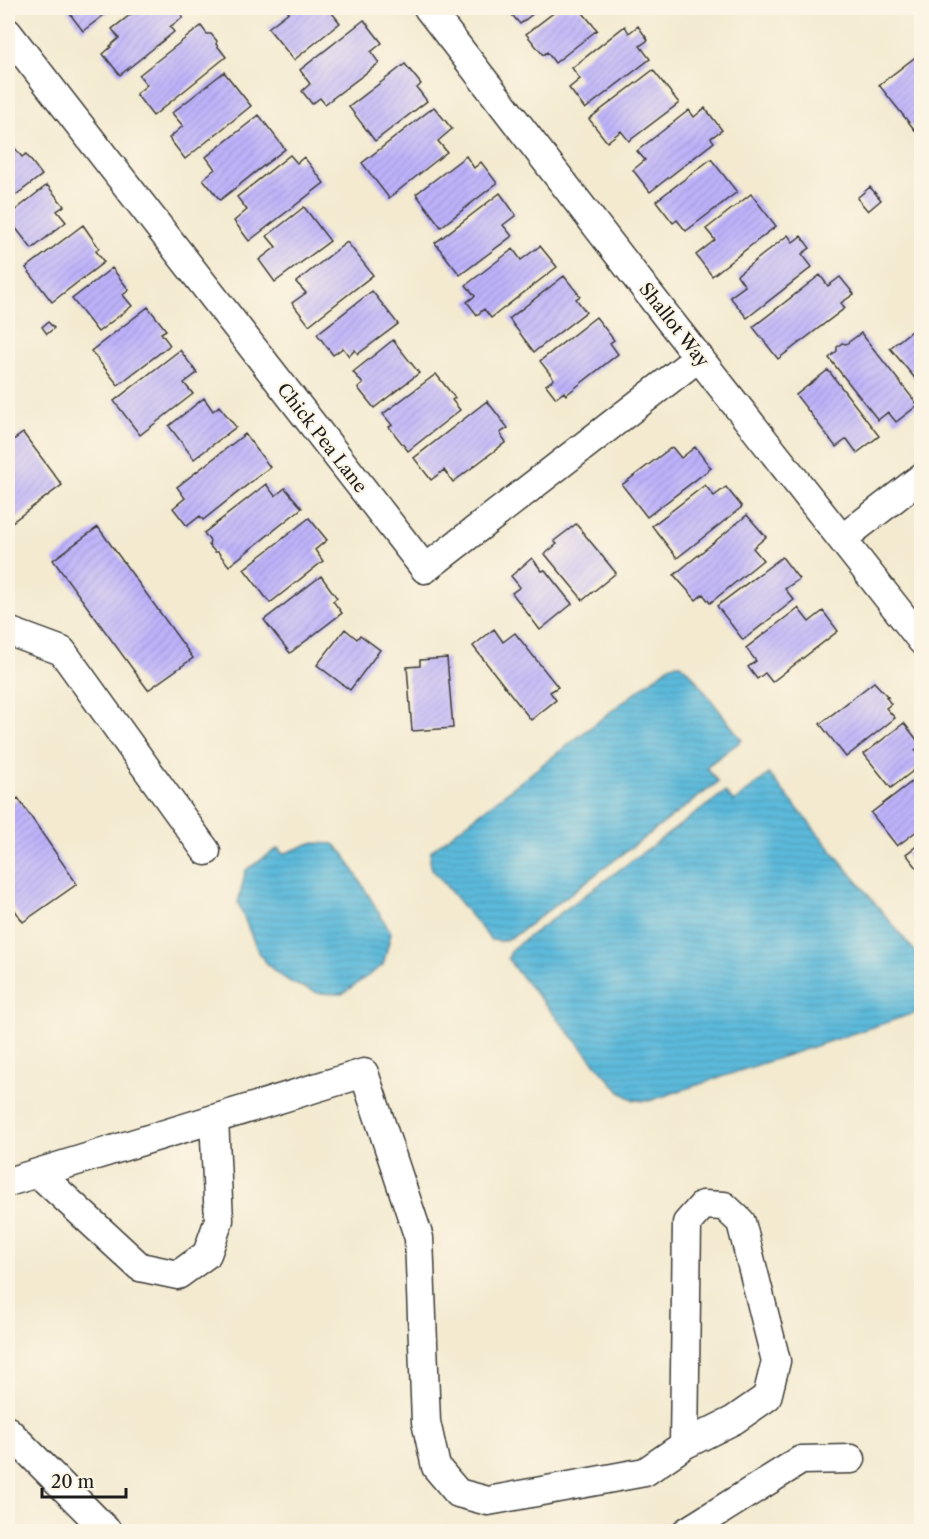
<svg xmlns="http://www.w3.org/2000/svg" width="929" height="1539" viewBox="0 0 929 1539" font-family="'Libre Caslon Text',serif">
<defs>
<pattern id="water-rules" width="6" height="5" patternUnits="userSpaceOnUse" patternTransform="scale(1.5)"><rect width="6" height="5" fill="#5cb9da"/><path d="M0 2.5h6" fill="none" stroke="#4f9eba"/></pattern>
<pattern id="building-hatch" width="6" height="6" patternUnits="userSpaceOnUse" patternTransform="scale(1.5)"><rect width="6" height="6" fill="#bdb2fa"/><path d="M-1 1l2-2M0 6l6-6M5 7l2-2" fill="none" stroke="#a298d6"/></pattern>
</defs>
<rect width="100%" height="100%" fill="#fcf5e5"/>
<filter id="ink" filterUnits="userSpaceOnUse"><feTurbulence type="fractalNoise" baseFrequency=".0167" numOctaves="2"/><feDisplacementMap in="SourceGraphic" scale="12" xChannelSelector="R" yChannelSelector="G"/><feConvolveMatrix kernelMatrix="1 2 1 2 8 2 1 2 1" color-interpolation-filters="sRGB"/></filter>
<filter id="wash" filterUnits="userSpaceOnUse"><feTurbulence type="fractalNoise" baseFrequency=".008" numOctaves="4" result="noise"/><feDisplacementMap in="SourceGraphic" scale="24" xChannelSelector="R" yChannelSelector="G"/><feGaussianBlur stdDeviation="1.35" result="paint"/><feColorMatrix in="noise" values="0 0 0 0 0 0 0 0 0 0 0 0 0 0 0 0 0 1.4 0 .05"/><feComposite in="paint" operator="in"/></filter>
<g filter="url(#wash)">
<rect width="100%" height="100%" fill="#f3ead0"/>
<path fill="url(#water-rules)" stroke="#3c6a7b" stroke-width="1.5" d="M 680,664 L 689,671 L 742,740 L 706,767 L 718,782 L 514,936 L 502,941 L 491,940 L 432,869 L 430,862 L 431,851 L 671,665 Z
M 769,774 L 921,959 L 921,1011 L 649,1101 L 634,1100 L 620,1092 L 514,968 L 508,958 L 513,948 L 725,792 L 734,802 Z
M 311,843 L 334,844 L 344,854 L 391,933 L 383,965 L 342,994 L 318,993 L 292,983 L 274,971 L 259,954 L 238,903 L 246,870 L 278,848 L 283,854 Z"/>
<g id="blocks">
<path fill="url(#building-hatch)" d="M 70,8 L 113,8 L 83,31 L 67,10 Z
M 139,8 L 156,8 L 159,12 L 165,8 L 176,8 L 183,17 L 170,27 L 174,32 L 120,75 L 103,54 L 111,47 L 110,46 L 119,38 L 112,29 Z
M 294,8 L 339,8 L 332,13 L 340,23 L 294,60 L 268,28 Z
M 506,8 L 540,8 L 520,24 Z
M 560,8 L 579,8 L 597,30 L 555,63 L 547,52 L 543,55 L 526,34 Z
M 364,20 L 382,43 L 371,52 L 379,63 L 325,104 L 320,98 L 312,104 L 302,91 L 310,84 L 300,70 Z
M 201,26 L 207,34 L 211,34 L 217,41 L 216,44 L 226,57 L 153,116 L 136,94 L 147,85 L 139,75 Z
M 625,26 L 629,33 L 638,26 L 648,40 L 640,46 L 650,59 L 585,109 L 569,88 L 580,79 L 572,68 Z
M 922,52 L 922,139 L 879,85 Z
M 405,64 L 421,84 L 417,88 L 427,101 L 375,141 L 349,107 Z
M 653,70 L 679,103 L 629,141 L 621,131 L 607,142 L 589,119 Z
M 224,72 L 251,106 L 185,159 L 169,138 L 183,126 L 172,113 Z
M 434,107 L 452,129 L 438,141 L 447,152 L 389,198 L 362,163 Z
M 705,108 L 722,130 L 711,138 L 714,142 L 650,192 L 633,170 L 645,160 L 637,151 L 689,110 L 694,117 Z
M 259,115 L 285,149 L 220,200 L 203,179 L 215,169 L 206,157 Z
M 13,146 L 22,157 L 26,154 L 42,175 L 8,201 L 8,150 Z
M 290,155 L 297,163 L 304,157 L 324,183 L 249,241 L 234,221 L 247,210 L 237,197 Z
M 466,156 L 474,168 L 481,162 L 497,183 L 441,227 L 416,194 Z
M 711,159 L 737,192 L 686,231 L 677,220 L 673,223 L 656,201 Z
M 47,185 L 64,206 L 57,211 L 66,222 L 32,249 L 8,218 L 8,216 Z
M 870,187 L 881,200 L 868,211 L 857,198 Z
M 500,193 L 516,215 L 503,225 L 512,236 L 460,275 L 435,243 Z
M 751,194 L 776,226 L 712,276 L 696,255 L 715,240 L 706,229 Z
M 304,207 L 330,241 L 275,282 L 259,260 L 276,247 L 267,236 Z
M 83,225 L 99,248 L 96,251 L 104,262 L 52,302 L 26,268 Z
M 788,235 L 793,242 L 801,236 L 810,248 L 802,254 L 812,267 L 747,318 L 730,297 L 745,286 L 737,275 Z
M 347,242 L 373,275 L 309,325 L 292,303 L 306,293 L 296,282 Z
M 540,246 L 557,267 L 491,318 L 484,309 L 477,315 L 467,302 L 475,296 L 466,285 L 513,249 L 521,260 Z
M 112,268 L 129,290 L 123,295 L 132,306 L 98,332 L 72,299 Z
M 820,275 L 828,286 L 840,277 L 854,294 L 841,303 L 845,308 L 778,359 L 753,327 Z
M 564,276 L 580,296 L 576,299 L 586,312 L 534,352 L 509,319 Z
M 372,291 L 398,324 L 358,354 L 355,350 L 349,356 L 343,348 L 333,355 L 317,334 Z
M 148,307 L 166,330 L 161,333 L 170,345 L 118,385 L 91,351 Z
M 596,317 L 614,340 L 610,343 L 618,354 L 566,395 L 564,392 L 556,398 L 546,385 L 554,379 L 540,361 Z
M 48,322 L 54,328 L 47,334 L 42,327 Z
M 921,323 L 922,324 L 922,387 L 890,348 Z
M 861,333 L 918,405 L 896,422 L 888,412 L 878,420 L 829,358 L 837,351 L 837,347 L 842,343 L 846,344 Z
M 393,340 L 419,373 L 374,408 L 358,388 L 363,384 L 353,372 Z
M 180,350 L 197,373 L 184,383 L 193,394 L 140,435 L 114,401 Z
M 828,370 L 879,436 L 857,453 L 847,439 L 836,447 L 796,395 Z
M 436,374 L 455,398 L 452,400 L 460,410 L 408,451 L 389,427 L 392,425 L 383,414 Z
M 204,398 L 213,411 L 219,406 L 236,427 L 194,459 L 169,426 Z
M 487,401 L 508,428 L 500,433 L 506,442 L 453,482 L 444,470 L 431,480 L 414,458 Z
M 23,433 L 62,485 L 8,525 L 8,444 Z
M 245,434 L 270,467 L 203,520 L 200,516 L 187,526 L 173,508 L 185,498 L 177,487 Z
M 672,447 L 681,458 L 695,447 L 711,468 L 647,517 L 622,485 Z
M 266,484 L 275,496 L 285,488 L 302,508 L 229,566 L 218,552 L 215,552 L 209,545 L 210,541 L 204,533 Z
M 705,485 L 714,496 L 726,487 L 742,507 L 677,558 L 652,526 Z
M 747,515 L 766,537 L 753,548 L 763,560 L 710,603 L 703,594 L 696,600 L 674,575 Z
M 309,518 L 327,540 L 315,550 L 323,561 L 270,603 L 244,569 Z
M 576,524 L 616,573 L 583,600 L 545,554 L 557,544 L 554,541 Z
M 98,527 L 193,658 L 148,690 L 53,560 Z
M 782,557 L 799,579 L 785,589 L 794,600 L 743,640 L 717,606 Z
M 532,558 L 542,571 L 545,570 L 572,604 L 540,630 L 512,593 L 520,587 L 511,576 Z
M 321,576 L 337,598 L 333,601 L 342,613 L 290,653 L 264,620 Z
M 798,608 L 809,622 L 823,611 L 838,631 L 772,682 L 765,673 L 757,679 L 748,667 L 756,661 L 746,648 Z
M 345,629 L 357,639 L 360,635 L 380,650 L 350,690 L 317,665 Z
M 494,629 L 503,642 L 515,633 L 558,687 L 550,692 L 556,700 L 531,720 L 473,646 Z
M 447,658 L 453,728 L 412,731 L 407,667 L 420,666 L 420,660 Z
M 874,682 L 888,697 L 886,697 L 891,704 L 886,708 L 895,718 L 846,757 L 820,724 Z
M 904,723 L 921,745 L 915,750 L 922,758 L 922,764 L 891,788 L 864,754 Z
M 922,774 L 922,827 L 897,846 L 871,813 Z
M 18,798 L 77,884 L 23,922 L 8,900 L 8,806 Z
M 922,842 L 922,874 L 906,854 Z"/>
</g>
</g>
<g filter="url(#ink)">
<use href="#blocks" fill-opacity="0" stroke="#3c3b37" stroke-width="1.5"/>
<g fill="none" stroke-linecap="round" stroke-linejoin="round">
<defs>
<path id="minor" d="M 428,8 L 670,321 L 922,641
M 8,33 L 425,569 L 699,357
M 842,539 L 922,477
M 8,631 L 62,651 L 206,851
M 38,1173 L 140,1267 L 178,1275 L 207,1254 L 219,1220 L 214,1119
M 8,1182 L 364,1073 L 419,1238 L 426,1422 L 436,1467 L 458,1493 L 488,1501 L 645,1472 L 684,1445 L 734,1420 L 767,1397 L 776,1361 L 741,1222 L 724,1206 L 703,1205 L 687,1223 L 684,1445
M 8,1431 L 108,1532
M 686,1532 L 801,1460 L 851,1459"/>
</defs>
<use href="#minor" stroke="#3c3b37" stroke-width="31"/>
<use href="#minor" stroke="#fff" stroke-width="28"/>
</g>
</g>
<g text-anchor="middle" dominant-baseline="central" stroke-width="4.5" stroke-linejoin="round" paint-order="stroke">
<g font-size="18" fill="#1c1c1c" stroke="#fcf5e5">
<text transform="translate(674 325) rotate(52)">Shallot Way</text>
<text transform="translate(322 438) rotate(52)">Chick Pea Lane</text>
</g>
</g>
<rect width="929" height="1539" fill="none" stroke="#fcf5e5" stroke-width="30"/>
<path d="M42 1488v9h84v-9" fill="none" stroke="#1c1c1c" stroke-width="3"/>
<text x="51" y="1488" font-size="18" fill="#1c1c1c" stroke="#fcf5e5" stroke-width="4.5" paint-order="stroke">20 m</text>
</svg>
